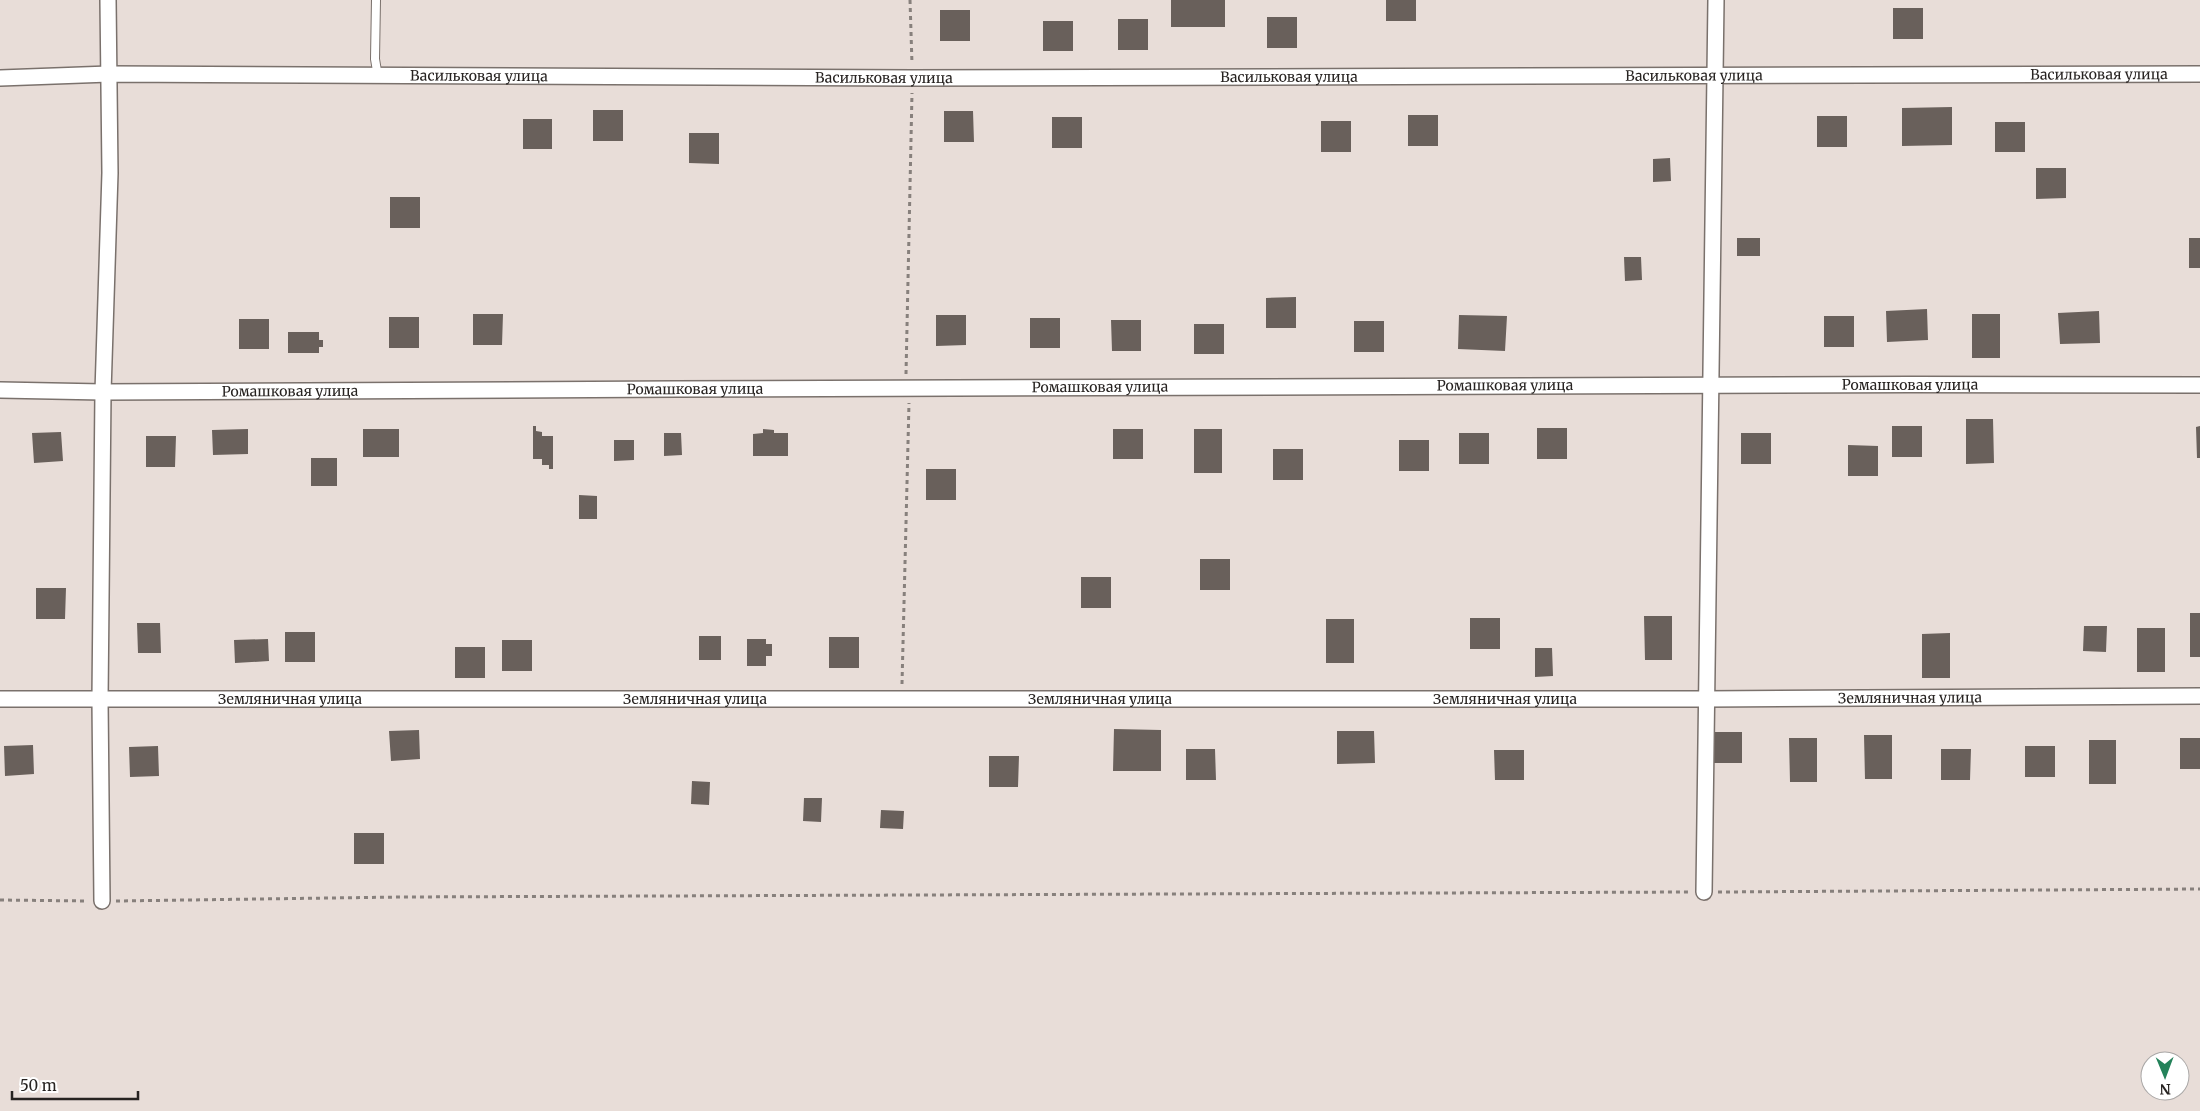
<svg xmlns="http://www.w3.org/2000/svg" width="2200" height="1111" viewBox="0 0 2200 1111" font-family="Merriweather,serif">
<rect width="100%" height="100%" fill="#e8ddd8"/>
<path fill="#69605b" d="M 1171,0 L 1225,0 L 1225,27 L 1171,27 Z
M 1386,0 L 1416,0 L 1416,21 L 1386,21 Z
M 1893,8 L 1923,8 L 1923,39 L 1893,39 Z
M 940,10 L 970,10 L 970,41 L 940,41 Z
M 1267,17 L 1297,17 L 1297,48 L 1267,48 Z
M 1118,19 L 1148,19 L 1148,50 L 1118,50 Z
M 1043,21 L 1073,21 L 1073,51 L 1043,51 Z
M 1952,107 L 1952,145 L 1902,146 L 1902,108 Z
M 593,110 L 623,110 L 623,141 L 593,141 Z
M 944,111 L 973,111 L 974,142 L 944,142 Z
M 1408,115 L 1438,115 L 1438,146 L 1408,146 Z
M 1817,116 L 1847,116 L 1847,147 L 1817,147 Z
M 1052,117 L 1082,117 L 1082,148 L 1052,148 Z
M 523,119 L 552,119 L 552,149 L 523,149 Z
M 1321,121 L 1351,121 L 1351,152 L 1321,152 Z
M 1995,122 L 2025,122 L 2025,152 L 1995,152 Z
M 689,133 L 719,133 L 719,164 L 689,163 Z
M 1670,158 L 1671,181 L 1653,182 L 1653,159 Z
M 2036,168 L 2066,168 L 2066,198 L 2036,199 Z
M 390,197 L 420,197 L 420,228 L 390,228 Z
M 1737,238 L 1760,238 L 1760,256 L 1737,256 Z
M 2189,238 L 2200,238 L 2200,268 L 2189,268 Z
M 1624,257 L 1641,257 L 1642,280 L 1625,281 Z
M 1296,297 L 1296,328 L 1266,328 L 1266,298 Z
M 1927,309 L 1928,340 L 1887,342 L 1886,311 Z
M 2099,311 L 2100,343 L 2060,344 L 2058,313 Z
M 473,314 L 503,314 L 502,345 L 473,345 Z
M 1972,314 L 2000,314 L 2000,358 L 1972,358 Z
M 936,315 L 966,315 L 966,345 L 936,346 Z
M 1459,315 L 1507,316 L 1505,351 L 1458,349 Z
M 1824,316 L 1854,316 L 1854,347 L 1824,347 Z
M 389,317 L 419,317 L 419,348 L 389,348 Z
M 1030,318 L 1060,318 L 1060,348 L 1030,348 Z
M 239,319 L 269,319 L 269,349 L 239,349 Z
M 1111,320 L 1141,320 L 1141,351 L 1112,351 Z
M 1354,321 L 1384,321 L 1384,352 L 1354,352 Z
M 1194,324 L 1224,324 L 1224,354 L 1194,354 Z
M 288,332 L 319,332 L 319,340 L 323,340 L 323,347 L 319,347 L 319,353 L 288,353 Z
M 1966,419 L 1993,419 L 1994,463 L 1966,464 Z
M 533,426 L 536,426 L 536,431 L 542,432 L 542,436 L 553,436 L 553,469 L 549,469 L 549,465 L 542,465 L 542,459 L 533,459 Z
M 1892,426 L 1922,426 L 1922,457 L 1892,457 Z
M 2200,426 L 2200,458 L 2197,458 L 2196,427 Z
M 1537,428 L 1567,428 L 1567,459 L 1537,459 Z
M 248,429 L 248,454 L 213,455 L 212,430 Z
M 363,429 L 399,429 L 399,457 L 363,457 Z
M 763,429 L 774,430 L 774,433 L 788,433 L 788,456 L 753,456 L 753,434 L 763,433 Z
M 1113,429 L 1143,429 L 1143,459 L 1113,459 Z
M 1194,429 L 1222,429 L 1222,473 L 1194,473 Z
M 61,432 L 63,461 L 34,463 L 32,433 Z
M 664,433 L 681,433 L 682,455 L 664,456 Z
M 1459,433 L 1489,433 L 1489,464 L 1459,464 Z
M 1741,433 L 1771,433 L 1771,464 L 1741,464 Z
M 146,436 L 176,436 L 175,467 L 146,467 Z
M 614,440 L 634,440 L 634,460 L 614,461 Z
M 1399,440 L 1429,440 L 1429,471 L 1399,471 Z
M 1848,445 L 1878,446 L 1878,476 L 1848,476 Z
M 1273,449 L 1303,449 L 1303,480 L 1273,480 Z
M 311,458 L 337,458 L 337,486 L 311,486 Z
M 926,469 L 956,469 L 956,500 L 926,500 Z
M 579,495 L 597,496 L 597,519 L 579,519 Z
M 1200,559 L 1230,559 L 1230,590 L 1200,590 Z
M 1081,577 L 1111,577 L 1111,608 L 1081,608 Z
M 36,588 L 66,588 L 65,619 L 36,619 Z
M 2190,613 L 2200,613 L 2200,657 L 2190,657 Z
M 1644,616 L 1672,616 L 1672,660 L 1645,660 Z
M 1470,618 L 1500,618 L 1500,649 L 1470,649 Z
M 1326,619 L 1354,619 L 1354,663 L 1326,663 Z
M 137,623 L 160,623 L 161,653 L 138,653 Z
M 2084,626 L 2107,626 L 2106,652 L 2083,651 Z
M 2137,628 L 2165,628 L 2165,672 L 2137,672 Z
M 285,632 L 315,632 L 315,662 L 285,662 Z
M 1950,633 L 1950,678 L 1922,678 L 1922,634 Z
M 699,636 L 721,636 L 721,660 L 699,660 Z
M 829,637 L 859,637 L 859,668 L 829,668 Z
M 268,639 L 269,661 L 235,663 L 234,640 Z
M 747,639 L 766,639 L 766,644 L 772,644 L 772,656 L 766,656 L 766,666 L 747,666 Z
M 502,640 L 532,640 L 532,671 L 502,671 Z
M 455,647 L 485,647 L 485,678 L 455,678 Z
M 1535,648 L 1552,648 L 1553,676 L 1535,677 Z
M 1114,729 L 1161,730 L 1161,771 L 1113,771 Z
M 419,730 L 420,759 L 391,761 L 389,731 Z
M 1337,731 L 1374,731 L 1375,763 L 1337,764 Z
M 1712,732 L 1742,732 L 1742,763 L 1712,763 Z
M 1864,735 L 1892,735 L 1892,779 L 1865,779 Z
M 1789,738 L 1817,738 L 1817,782 L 1790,782 Z
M 2180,738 L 2200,738 L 2200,769 L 2180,769 Z
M 2089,740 L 2116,740 L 2116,784 L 2089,784 Z
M 33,745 L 34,774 L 5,776 L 4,746 Z
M 158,746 L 159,776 L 130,777 L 129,747 Z
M 2025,746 L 2055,746 L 2055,777 L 2025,777 Z
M 1186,749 L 1215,749 L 1216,780 L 1186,780 Z
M 1941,749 L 1971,749 L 1970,780 L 1941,780 Z
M 1494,750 L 1524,750 L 1524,780 L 1495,780 Z
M 989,756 L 1019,756 L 1018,787 L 989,787 Z
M 692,781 L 710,782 L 709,805 L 691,804 Z
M 804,798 L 822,798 L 821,822 L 803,821 Z
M 881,810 L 904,811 L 903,829 L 880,828 Z
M 354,833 L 384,833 L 384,864 L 354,864 Z"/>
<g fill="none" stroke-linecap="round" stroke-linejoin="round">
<defs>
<path id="service" d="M 376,0 L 375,59 L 378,77"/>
<g id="minor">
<path id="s1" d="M 0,78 L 109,74 L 912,78 L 2200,74"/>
<path id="s2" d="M 0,390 L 103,392 C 802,389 1501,383 2200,385"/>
<path id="s3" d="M 0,699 L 1706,699 L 2200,696"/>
<path d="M 1704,892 L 1716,0"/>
<path d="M 102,901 L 100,700 L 103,392 L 110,173 L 108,0"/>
</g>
</defs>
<use href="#service" stroke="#7a716c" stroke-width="10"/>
<use href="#minor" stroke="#7a716c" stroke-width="18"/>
<path stroke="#87807c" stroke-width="3" stroke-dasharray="4 4" stroke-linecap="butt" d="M 910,0 L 912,64
M 906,374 L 912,93
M 902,684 L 909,403
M 1718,892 L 2200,889
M 0,900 L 87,901
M 116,901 L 401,897 L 1689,892"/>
<use href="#service" stroke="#fff" stroke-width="8"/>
<use href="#minor" stroke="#fff" stroke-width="15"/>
</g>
<g text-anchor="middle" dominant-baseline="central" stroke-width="5" stroke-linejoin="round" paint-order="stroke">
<g font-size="14" fill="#272321" stroke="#fff">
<text stroke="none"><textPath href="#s1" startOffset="1694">Васильковая улица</textPath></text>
<text stroke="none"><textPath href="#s1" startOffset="2099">Васильковая улица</textPath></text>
<text stroke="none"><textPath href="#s1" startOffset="1289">Васильковая улица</textPath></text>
<text stroke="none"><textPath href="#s1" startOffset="479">Васильковая улица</textPath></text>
<text stroke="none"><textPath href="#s1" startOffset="884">Васильковая улица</textPath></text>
<text stroke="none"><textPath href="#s2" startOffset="1910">Ромашковая улица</textPath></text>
<text stroke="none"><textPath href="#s2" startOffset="1505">Ромашковая улица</textPath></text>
<text stroke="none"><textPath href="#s2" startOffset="1100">Ромашковая улица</textPath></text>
<text stroke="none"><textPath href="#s2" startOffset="695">Ромашковая улица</textPath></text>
<text stroke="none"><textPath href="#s2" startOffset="290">Ромашковая улица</textPath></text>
<text stroke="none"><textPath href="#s3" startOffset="1100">Земляничная улица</textPath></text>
<text stroke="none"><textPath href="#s3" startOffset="1505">Земляничная улица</textPath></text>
<text stroke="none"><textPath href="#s3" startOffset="1910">Земляничная улица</textPath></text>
<text stroke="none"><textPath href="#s3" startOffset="290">Земляничная улица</textPath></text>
<text stroke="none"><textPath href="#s3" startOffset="695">Земляничная улица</textPath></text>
</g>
</g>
<g transform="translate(2165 1076) rotate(179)"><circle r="24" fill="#ffffff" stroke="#a9a7a6"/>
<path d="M0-4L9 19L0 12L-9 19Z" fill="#24825a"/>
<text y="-8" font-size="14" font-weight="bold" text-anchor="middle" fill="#272321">N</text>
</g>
<path d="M12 1091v8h126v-8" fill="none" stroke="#272321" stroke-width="2.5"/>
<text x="20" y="1091" font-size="15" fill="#272321" stroke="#ffffff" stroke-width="4" paint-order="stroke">50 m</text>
</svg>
